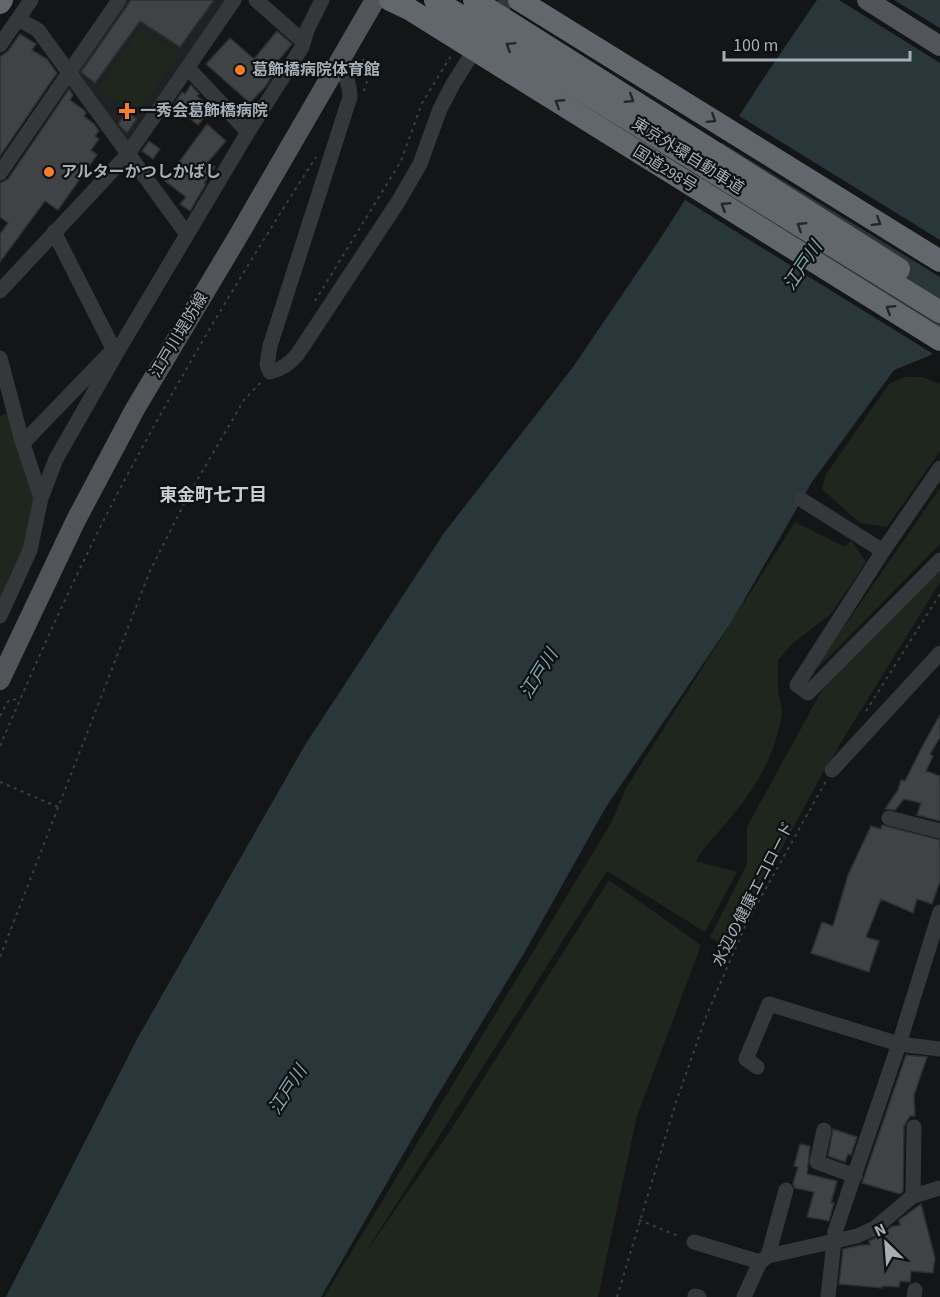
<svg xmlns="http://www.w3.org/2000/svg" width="940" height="1297" viewBox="0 0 940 1297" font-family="'Source Sans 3','Noto Sans JP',sans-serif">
<rect width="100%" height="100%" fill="#141516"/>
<path fill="#202123" d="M 123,0 L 231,0 L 128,150 L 72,73 Z"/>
<path fill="#1f261e" d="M 140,28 L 180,53 L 135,115 L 99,88 Z
M 905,377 L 923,377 L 940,384 L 940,451 L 887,527 L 860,523 L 822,489 L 826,474 L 889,384 Z
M 12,412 L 36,497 L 27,545 L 0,605 L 0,416 Z
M 940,488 L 940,544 L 818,668 L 816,667 Z
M 795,522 L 845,547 L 851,540 L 866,562 L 831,614 L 793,643 L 778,660 C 778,670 777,681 778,692 C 779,699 783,707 782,714 C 772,774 739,808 702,851 L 696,861 L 737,872 L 705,932 L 607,871 L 364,1255 L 452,1128 L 609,880 L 701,945 L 637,1116 L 598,1297 L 324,1297 L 611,823 L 626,788 Z
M 940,566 L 940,582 L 826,767 L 727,949 L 710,937 L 747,864 L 747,827 L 822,690 Z"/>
<path fill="#2a373a" d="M 817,0 L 940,0 L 940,340 L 931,355 L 894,370 L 812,482 L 732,621 L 606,807 L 523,955 L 434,1101 L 321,1297 L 6,1297 L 137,1039 L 305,745 L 444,533 L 573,367 L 656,245 L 765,76 Z"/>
<path fill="#141516" d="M 839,0 L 894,0 L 940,28 L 940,63 Z
M 736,114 L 940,240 L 940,277 L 719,141 Z
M 696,176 L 940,346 L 935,355 L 682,198 Z"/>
<path fill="#404346" stroke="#2e2f32" stroke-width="1.5" d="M 131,0 L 214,0 L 180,47 L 140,21 L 95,83 L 81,72 Z
M 277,31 L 292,44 L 269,72 L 273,75 L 266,86 L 250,103 L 206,64 L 230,38 L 254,59 Z
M 20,34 L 36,44 L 32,50 L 47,59 L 57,73 L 0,156 L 0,57 L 8,51 Z
M 191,85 L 199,94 L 197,96 L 212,108 L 198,125 L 184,114 L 181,118 L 170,110 L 182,92 L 185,94 Z
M 69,89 L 73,95 L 70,100 L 84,110 L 86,113 L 84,116 L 94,124 L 99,131 L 95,136 L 99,139 L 91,150 L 97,155 L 58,210 L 45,201 L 0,262 L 0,234 L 8,223 L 0,217 L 0,183 L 8,179 Z
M 127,112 L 137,119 L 127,133 L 118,124 Z
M 207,124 L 226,141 L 208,162 L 215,167 L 204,183 L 206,184 L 190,211 L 180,204 L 186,197 L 165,181 Z
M 149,141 L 160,149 L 153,159 L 142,151 Z
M 940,715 L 940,737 L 930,754 L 933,756 L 926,771 L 940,776 L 940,821 L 917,815 L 921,803 L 904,799 L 895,810 L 885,809 L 898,790 L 901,780 L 905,781 L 923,745 Z
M 882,825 L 940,840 L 940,881 L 932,904 L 917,899 L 913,913 L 881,899 L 866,937 L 879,941 L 869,972 L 811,953 L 822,922 L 833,926 L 848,875 L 871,826 L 881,829 Z
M 906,1055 L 927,1057 L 914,1095 L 915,1116 L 910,1116 L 904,1126 L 903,1191 L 900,1194 L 862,1183 Z
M 833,1129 L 857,1137 L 851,1155 L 848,1154 L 845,1162 L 828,1156 Z
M 800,1144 L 810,1146 L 807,1174 L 837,1181 L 831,1203 L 834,1203 L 829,1221 L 807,1217 L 814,1192 L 795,1188 L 793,1184 L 798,1167 L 794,1166 Z
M 921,1204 L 935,1258 L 933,1273 L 911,1271 L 910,1282 L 900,1281 L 899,1287 L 882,1286 L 882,1288 L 839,1284 L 843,1249 L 861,1245 L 870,1245 L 869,1241 L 884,1234 L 891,1227 L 900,1225 L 899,1220 Z"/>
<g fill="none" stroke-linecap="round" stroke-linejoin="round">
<path stroke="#3b3f42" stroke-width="2" stroke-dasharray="3 4.5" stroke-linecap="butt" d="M 363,59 L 367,81 L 364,91
M 315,301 L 401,161 L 422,103 L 451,56
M 866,711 L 940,594
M 0,716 L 9,700 L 20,699
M 0,746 C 35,664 72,582 113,502 C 175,384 244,269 316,157
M 0,782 L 58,807
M 0,957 L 150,571 L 189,494 L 244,400 L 262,381
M 639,1220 L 681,1237
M 617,1297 L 676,1102 L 707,1014 L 746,924 L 826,781"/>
<path stroke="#35383b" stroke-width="15" d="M 256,0 L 298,37 L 304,40
M 18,19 L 38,30 L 183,229 L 188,232
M 492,23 L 507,0
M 0,45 L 31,0
M 338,63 C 345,75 350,84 350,97 L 270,346 L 267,365 L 270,372 C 282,369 289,364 297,355 L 398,202 L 420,164 L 440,109 L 453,84 L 479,43
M 188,68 L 248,132
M 0,173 L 119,0
M 0,291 L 128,154 L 234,0
M 116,354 L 248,132 L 302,47 L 307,30 L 322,0
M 0,358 L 22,441 L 41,498
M 23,443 L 108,355
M 940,468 L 883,551 L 797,685 L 808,693 L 940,560
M 802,500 L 883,551
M 0,616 L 30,550 L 41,498 L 56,459 L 116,354 L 54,232
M 832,770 L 940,653
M 889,818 L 940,831
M 757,1067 L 746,1059 L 769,1004 L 899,1044 L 940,1049
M 824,1130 L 817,1162 L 855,1176
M 913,1196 L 914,1127
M 694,1242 L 760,1262
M 768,1256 L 786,1190
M 695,1296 L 699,1297
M 744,1297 L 760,1262 L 768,1256 L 857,1236 L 875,1228 L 913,1196 L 940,1188
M 828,1297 L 835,1232 L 899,1044 L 940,912
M 914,1297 L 915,1290"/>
<path stroke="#51555a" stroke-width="20" d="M 867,0 L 940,46
M 0,680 L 76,520 L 135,409 L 237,238 L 375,0"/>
<path stroke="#61676c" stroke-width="22" d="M 390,0 L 409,9 L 940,340
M 435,0 L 940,312
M 474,0 L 899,269
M 519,0 L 940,261
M 0,3 L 2,0"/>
</g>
<defs><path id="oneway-chevron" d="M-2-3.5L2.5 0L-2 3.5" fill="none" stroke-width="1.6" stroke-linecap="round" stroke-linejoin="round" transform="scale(1.5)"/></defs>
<g stroke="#242628">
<use href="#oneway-chevron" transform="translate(510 46) rotate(-148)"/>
<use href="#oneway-chevron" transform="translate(630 99) rotate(32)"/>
<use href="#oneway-chevron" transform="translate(559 103) rotate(-148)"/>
<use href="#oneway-chevron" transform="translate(712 119) rotate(32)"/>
<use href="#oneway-chevron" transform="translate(725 206) rotate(-148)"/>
<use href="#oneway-chevron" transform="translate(877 222) rotate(32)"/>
<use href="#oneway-chevron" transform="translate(801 226) rotate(-148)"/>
<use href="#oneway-chevron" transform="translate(890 309) rotate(-148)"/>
</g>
<g fill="#f87d2b" stroke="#0f1011" stroke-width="2">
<circle cx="240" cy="70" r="6"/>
<path d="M124 102h6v6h6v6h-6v6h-6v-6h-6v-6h6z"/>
<circle cx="49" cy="172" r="6"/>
</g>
<g text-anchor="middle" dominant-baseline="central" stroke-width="4.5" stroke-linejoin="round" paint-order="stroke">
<g font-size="16" font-weight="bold" fill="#a5afb7" stroke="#0f1011" text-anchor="start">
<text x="252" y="70">葛飾橋病院体育館</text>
<text x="140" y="111">一秀会葛飾橋病院</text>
<text x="61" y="172">アルターかつしかばし</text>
</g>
<g font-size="16" fill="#a5afb7" stroke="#0f1011">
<text transform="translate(688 156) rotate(32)">東京外環自動車道</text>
<text transform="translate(665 169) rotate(32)">国道298号</text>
<text transform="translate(179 335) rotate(-59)">江戸川堤防線</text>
<text transform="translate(753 894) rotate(-63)">水辺の健康エコロード</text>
</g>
<g font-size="18" font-style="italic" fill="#7ba8b3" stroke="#0f1011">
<text transform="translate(803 266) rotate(-56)">江戸川</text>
<text transform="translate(539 674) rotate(-58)">江戸川</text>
<text transform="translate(288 1090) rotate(-57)">江戸川</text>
</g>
<g font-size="18" font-weight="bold" fill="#c7cdd3" stroke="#0f1011">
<text x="213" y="495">東金町七丁目</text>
</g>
</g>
<g transform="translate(886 1243) rotate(335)" stroke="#0f1011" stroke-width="4.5" paint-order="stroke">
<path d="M0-4.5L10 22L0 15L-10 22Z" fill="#a5afb7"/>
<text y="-9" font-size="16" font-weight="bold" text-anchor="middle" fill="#a5afb7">N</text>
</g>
<path d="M724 51v9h186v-9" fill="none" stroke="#a5afb7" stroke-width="3"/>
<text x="733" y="51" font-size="18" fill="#a5afb7" stroke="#0f1011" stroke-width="4.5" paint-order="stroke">100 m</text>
</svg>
